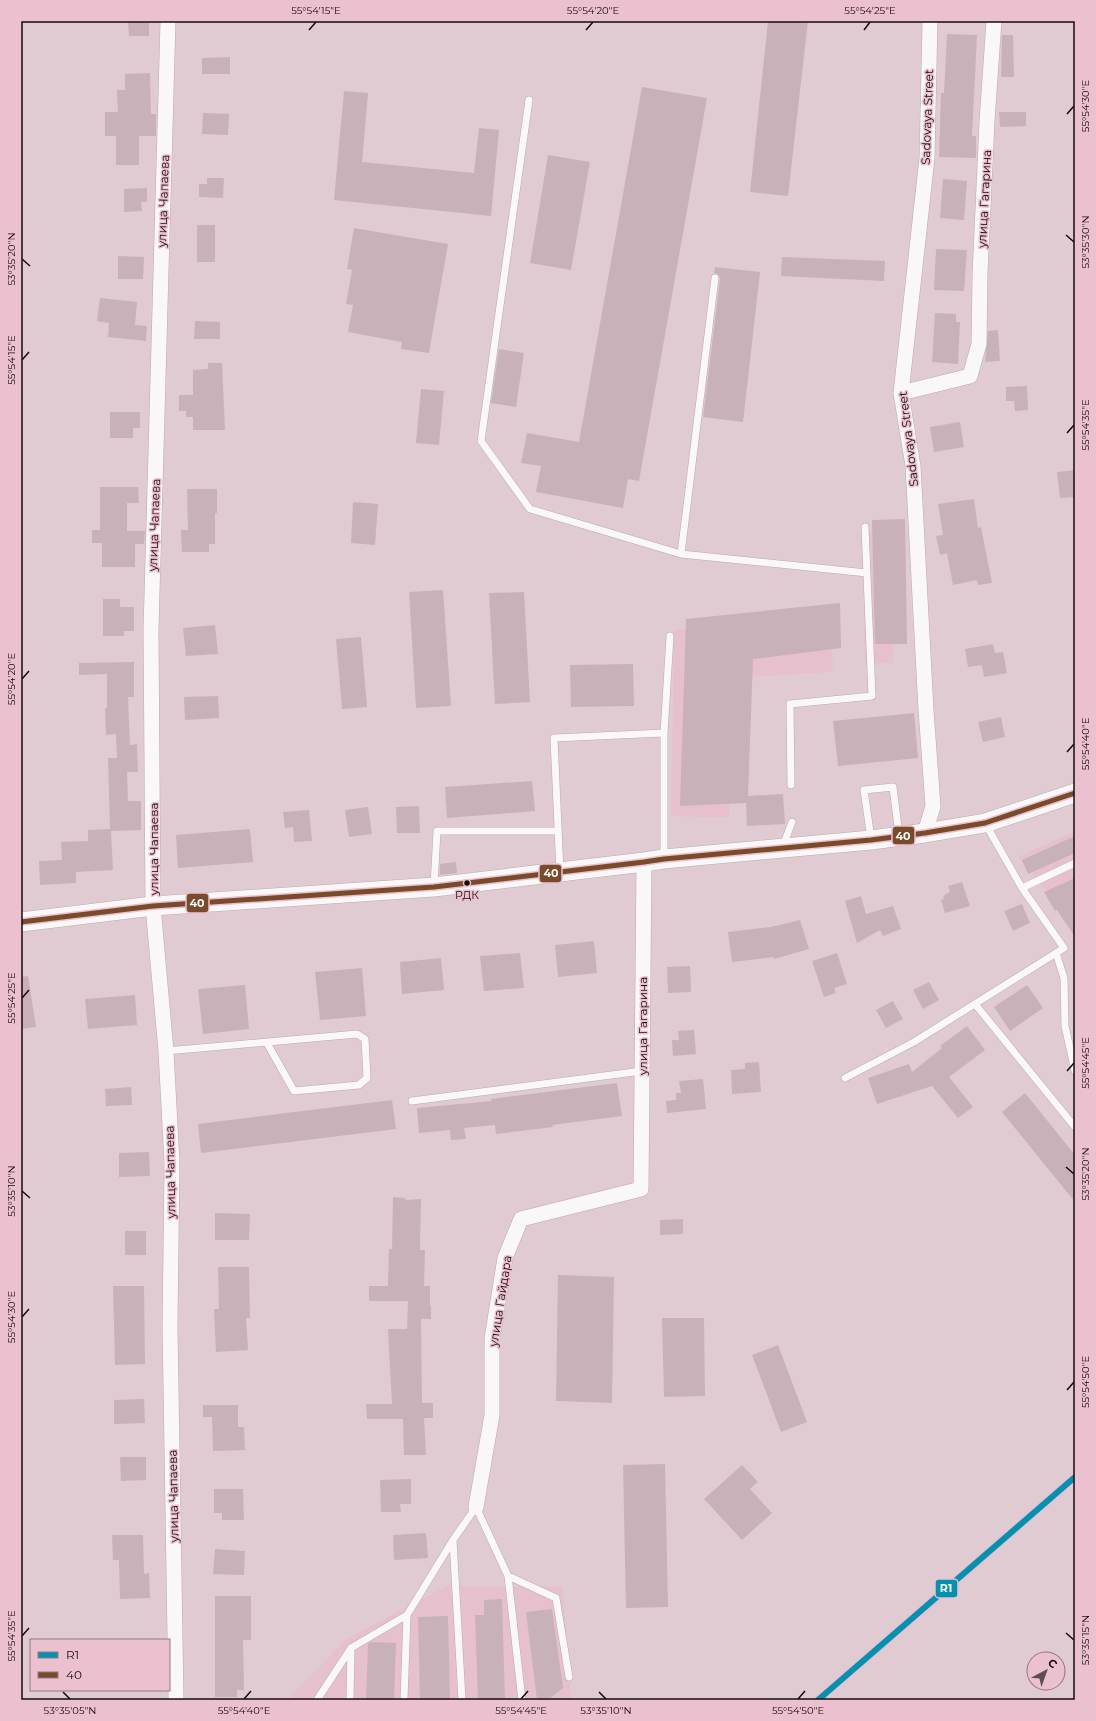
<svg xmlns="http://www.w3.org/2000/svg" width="1096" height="1721" viewBox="0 0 1096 1721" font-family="Montserrat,sans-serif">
<rect width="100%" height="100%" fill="#e1cbd2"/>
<path fill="#e6c1cd" d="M 891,532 L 893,663 L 865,663 L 863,534 Z
M 831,622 L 833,672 L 732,678 L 729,818 L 671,816 L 674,630 Z
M 1075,831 L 1075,924 L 1018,857 Z
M 447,1586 L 563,1587 L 571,1700 L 287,1700 L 346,1639 Z"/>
<path fill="#c9b1b9" d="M 128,21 L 149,21 L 149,36 L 129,36 Z
M 768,21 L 808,21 L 788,196 L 750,192 Z
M 947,34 L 977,35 L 972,136 L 976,136 L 976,158 L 939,157 L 941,93 L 944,93 Z
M 1002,35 L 1013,35 L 1014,77 L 1001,77 Z
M 230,57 L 230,74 L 202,74 L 202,58 Z
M 150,73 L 151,114 L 156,114 L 156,136 L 139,136 L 139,165 L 116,165 L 116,136 L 105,136 L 105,112 L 118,112 L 117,90 L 125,90 L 125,74 Z
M 642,87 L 707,98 L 639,481 L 628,479 L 623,508 L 536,492 L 541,466 L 521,463 L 527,433 L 579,442 Z
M 344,91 L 368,93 L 362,162 L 474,173 L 479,128 L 499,130 L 491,216 L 334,200 Z
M 999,112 L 1026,112 L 1026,126 L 1000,127 Z
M 203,113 L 229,114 L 228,135 L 202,134 Z
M 548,155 L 590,162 L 571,270 L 530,263 Z
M 207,178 L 224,178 L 223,198 L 199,197 L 199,184 L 207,184 Z
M 943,179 L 967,181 L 964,220 L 940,218 Z
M 147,188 L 147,202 L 141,202 L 142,211 L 124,212 L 124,189 Z
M 197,225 L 215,225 L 215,262 L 197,262 Z
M 354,228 L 448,244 L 429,353 L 401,349 L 402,342 L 348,332 L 353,305 L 346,304 L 352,270 L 347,269 Z
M 936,249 L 967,250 L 964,291 L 934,290 Z
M 118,256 L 144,257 L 143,279 L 118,279 Z
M 782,257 L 885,261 L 884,281 L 781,276 Z
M 715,267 L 760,272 L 743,422 L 703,417 L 720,279 L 718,274 L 714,273 Z
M 100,298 L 137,302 L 135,325 L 147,326 L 146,341 L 108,337 L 109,323 L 97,321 Z
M 935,313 L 956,314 L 956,322 L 960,322 L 958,364 L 932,362 Z
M 195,321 L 220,322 L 220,339 L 194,339 Z
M 998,330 L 1000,361 L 985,362 L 988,331 Z
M 499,349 L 524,353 L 516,407 L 491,403 Z
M 208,363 L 222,363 L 225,430 L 193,430 L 193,417 L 186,417 L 186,411 L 179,411 L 179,395 L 193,395 L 193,370 L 208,369 Z
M 1027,386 L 1028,410 L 1015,411 L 1014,401 L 1006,401 L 1006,387 Z
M 421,389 L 444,391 L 439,445 L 416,443 Z
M 110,412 L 140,412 L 140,428 L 133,428 L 133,438 L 110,438 Z
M 960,422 L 964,447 L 934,452 L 930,427 Z
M 1075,470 L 1075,497 L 1060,498 L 1057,472 Z
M 100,487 L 138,487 L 139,503 L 127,503 L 127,531 L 145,531 L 144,544 L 135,544 L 135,567 L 102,567 L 102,543 L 92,543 L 92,530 L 100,530 Z
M 187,489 L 217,489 L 217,513 L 215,513 L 215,544 L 209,544 L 209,552 L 182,552 L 181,530 L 188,530 Z
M 974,499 L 978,528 L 981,527 L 992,583 L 978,585 L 977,580 L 953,585 L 947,553 L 940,555 L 936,536 L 943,535 L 938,504 Z
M 353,502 L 378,504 L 375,545 L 351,543 Z
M 905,519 L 907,644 L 875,644 L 872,520 Z
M 443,590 L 451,706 L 416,708 L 409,592 Z
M 524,592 L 530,702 L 495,704 L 489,593 Z
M 103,599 L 120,599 L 120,607 L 134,607 L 134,631 L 124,631 L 124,636 L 103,636 Z
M 840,603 L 841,648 L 753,659 L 748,796 L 783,794 L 785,824 L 747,826 L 746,803 L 680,806 L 686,619 Z
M 215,625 L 218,654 L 186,656 L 183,628 Z
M 361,637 L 367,707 L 342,709 L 336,639 Z
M 993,644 L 995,653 L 1003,652 L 1007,673 L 984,677 L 982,665 L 968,667 L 965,649 Z
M 134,662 L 134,697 L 128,697 L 130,745 L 137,744 L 138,772 L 127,772 L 128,801 L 141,801 L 141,830 L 111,831 L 113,870 L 76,872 L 76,883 L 40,885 L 39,861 L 62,860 L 61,842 L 88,841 L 88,830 L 110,829 L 108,758 L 117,758 L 116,734 L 106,735 L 105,708 L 107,708 L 107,674 L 79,675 L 79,663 Z
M 633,664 L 634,706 L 571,707 L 570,665 Z
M 218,696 L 219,718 L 185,720 L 184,697 Z
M 914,713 L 918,758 L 838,766 L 833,721 Z
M 1001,717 L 1005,737 L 983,742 L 978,722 Z
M 532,781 L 535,811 L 447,818 L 445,787 Z
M 419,806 L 420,833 L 397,833 L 396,807 Z
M 368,807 L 372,834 L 349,837 L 345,810 Z
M 309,810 L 312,841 L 294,842 L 293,827 L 285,828 L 283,812 Z
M 250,829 L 253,862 L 178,868 L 176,835 Z
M 1075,836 L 1075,853 L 1028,874 L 1022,860 Z
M 456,862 L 457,873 L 440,875 L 440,864 Z
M 1075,878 L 1075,937 L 1057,910 L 1055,911 L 1044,892 Z
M 962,882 L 970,906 L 945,913 L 941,900 L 944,899 L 943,896 L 950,892 L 948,886 Z
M 861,896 L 866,914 L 893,906 L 901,929 L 883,936 L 880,930 L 857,943 L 845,901 Z
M 1022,904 L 1030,923 L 1013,931 L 1004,911 Z
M 800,920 L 809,949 L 774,959 L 774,957 L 732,962 L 728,932 L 771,927 Z
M 594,941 L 597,973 L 558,977 L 555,945 Z
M 520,953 L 524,988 L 484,991 L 480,956 Z
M 837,953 L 847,984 L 834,988 L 836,993 L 824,997 L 812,961 Z
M 441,958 L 444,990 L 402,994 L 400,962 Z
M 690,966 L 691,992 L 668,993 L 667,967 Z
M 362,968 L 366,1016 L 320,1020 L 315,972 Z
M 28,976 L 36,1027 L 21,1029 L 21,977 Z
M 929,982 L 939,1000 L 923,1009 L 913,990 Z
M 245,985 L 249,1029 L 203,1034 L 198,989 Z
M 1027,985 L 1043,1008 L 1010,1031 L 994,1007 Z
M 135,995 L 137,1025 L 88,1029 L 85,999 Z
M 893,1001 L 903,1019 L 886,1028 L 876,1010 Z
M 967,1026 L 985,1050 L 949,1077 L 973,1107 L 958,1118 L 932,1086 L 877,1104 L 868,1078 L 909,1064 L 912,1072 L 942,1048 L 940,1046 Z
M 694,1030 L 696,1054 L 673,1056 L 672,1040 L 679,1040 L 678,1031 Z
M 759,1062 L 761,1092 L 732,1094 L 731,1070 L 745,1069 L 745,1063 Z
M 703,1079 L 706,1109 L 667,1113 L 666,1101 L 676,1100 L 676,1093 L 681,1093 L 679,1081 Z
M 617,1083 L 622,1116 L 552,1125 L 553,1127 L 496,1134 L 495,1125 L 464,1128 L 466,1139 L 451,1140 L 450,1130 L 419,1133 L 417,1108 L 492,1101 L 491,1099 Z
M 131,1087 L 132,1105 L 106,1106 L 105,1089 Z
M 1025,1093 L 1075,1155 L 1075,1202 L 1002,1112 Z
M 392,1100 L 396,1129 L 201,1153 L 198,1124 Z
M 149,1152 L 150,1176 L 119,1177 L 119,1153 Z
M 393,1197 L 405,1198 L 406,1200 L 421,1199 L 420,1250 L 425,1250 L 424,1286 L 430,1286 L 430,1306 L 431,1306 L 431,1319 L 421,1319 L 422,1403 L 433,1403 L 433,1418 L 424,1418 L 426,1455 L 404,1455 L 403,1419 L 367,1419 L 366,1404 L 392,1404 L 388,1329 L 407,1329 L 408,1301 L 369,1301 L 369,1286 L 388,1286 L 389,1249 L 392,1249 Z
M 215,1213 L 250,1214 L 249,1240 L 215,1240 Z
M 683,1219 L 683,1234 L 660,1235 L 660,1220 Z
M 125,1231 L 146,1231 L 146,1255 L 125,1255 Z
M 218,1267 L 249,1267 L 250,1318 L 246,1318 L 248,1350 L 216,1352 L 214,1309 L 219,1309 Z
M 558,1275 L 614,1277 L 612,1403 L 556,1401 Z
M 113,1286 L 144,1286 L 145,1364 L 115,1365 Z
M 662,1318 L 704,1318 L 705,1396 L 664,1397 Z
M 778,1345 L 807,1422 L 781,1432 L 752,1355 Z
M 144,1399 L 145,1423 L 114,1424 L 114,1400 Z
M 203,1405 L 238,1405 L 238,1427 L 244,1427 L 245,1450 L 213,1451 L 212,1417 L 203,1417 Z
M 120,1457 L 146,1457 L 146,1480 L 121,1481 Z
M 665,1464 L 668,1607 L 626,1608 L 623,1465 Z
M 742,1465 L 758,1482 L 750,1489 L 772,1513 L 742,1540 L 704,1499 Z
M 411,1479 L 411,1504 L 400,1504 L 401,1512 L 381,1512 L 380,1480 Z
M 214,1489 L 243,1489 L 244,1520 L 222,1520 L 222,1513 L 214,1513 Z
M 426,1533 L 428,1558 L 394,1560 L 393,1535 Z
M 112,1535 L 143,1535 L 144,1574 L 149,1573 L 150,1598 L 120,1599 L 119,1560 L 113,1560 Z
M 215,1549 L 245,1551 L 244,1575 L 213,1574 Z
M 215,1596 L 251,1596 L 251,1640 L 243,1640 L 244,1690 L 237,1690 L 237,1697 L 215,1697 Z
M 502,1599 L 505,1700 L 478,1700 L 475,1615 L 484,1615 L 484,1600 Z
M 552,1609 L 563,1688 L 548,1700 L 537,1700 L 526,1612 Z
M 448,1616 L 450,1700 L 420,1700 L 418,1617 Z
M 371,1642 L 396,1643 L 394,1700 L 366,1700 L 368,1644 Z"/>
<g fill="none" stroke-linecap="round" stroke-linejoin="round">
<defs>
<path id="service" d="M 529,100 L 481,441 L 530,509 L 681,554 L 867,573
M 681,554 L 715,278
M 791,785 L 790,704 L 872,696 L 865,527
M 871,839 L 864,790 L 893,787 L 899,835
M 783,846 L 792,822
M 664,858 L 664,733 L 670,636
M 560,872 L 554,738 L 664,733
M 434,886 L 437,831 L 558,831
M 1022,888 L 1075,863
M 1056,953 L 1064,978 L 1065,1026 L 1075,1071
M 975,1004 L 1075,1127
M 166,1051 L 357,1034 L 365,1039 L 367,1078 L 359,1085 L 294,1091 L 267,1043
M 845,1078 L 914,1042 L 1064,948 L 1022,888 L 985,823
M 412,1101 L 642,1071
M 453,1540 L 476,1507 L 508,1576 L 522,1700
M 508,1576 L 556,1598 L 569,1677
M 317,1700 L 351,1648 L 407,1615
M 350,1700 L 351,1649
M 404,1700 L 407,1615 L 453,1540 L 462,1700"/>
<path id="minor" d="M 168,21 L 151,630 L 153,906 L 166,1051 L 172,1163 L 170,1326 L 176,1700
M 901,393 L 970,376 L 979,344 L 980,274 L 987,121 L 994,21
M 925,833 L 933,806 L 926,710 L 913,466 L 901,393 L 927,158 L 930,21
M 476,1507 L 492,1415 L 492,1339 L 505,1258 L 521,1219 L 641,1189 L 644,862"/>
<path id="tertiary" d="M 21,922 L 153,906 L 434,887 L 644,862 L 664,859 L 871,840 L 925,833 L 985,823 L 1075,793"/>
</defs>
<use href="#service" stroke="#baa9af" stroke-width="8"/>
<use href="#minor" stroke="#baa9af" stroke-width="16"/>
<use href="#tertiary" stroke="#baa9af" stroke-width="20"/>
<use href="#service" stroke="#faf7f8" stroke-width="7"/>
<use href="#minor" stroke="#faf7f8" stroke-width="15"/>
<use href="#tertiary" stroke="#faf7f8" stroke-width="19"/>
<defs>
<path id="bus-1" d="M 21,922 L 153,906 L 434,887 L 644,862 L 664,859 L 871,840 L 925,833 L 985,823 L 1075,793"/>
</defs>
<use href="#bus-1" stroke="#ebc1cf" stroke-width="8"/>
<use href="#bus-1" stroke="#7a4b2a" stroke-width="5"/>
<defs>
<path id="rail-1" d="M 818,1700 L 1075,1477"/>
</defs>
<use href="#rail-1" stroke="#ebc1cf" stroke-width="9"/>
<use href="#rail-1" stroke="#0391b1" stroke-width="6"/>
</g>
<path fill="none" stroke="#170a0f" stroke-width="1.5" d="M 309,30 L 316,22M 586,30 L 593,22M 864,30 L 870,22M 1067,114 L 1074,106M 1066,235 L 1074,242M 22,259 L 30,266M 22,360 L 29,352M 1067,433 L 1074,425M 22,679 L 29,671M 1067,752 L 1074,744M 22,998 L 29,990M 1067,1071 L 1074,1063M 1066,1167 L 1074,1174M 22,1191 L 30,1198M 22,1317 L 29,1309M 1067,1390 L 1074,1382M 1066,1633 L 1074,1640M 22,1636 L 29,1628M 63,1692 L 70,1699M 599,1692 L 606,1699M 244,1699 L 251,1691M 521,1699 L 528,1691M 798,1699 L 805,1691"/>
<circle fill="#170a0f" stroke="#ebc1cf" stroke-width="1.5" cx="467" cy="883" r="3.5"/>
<g text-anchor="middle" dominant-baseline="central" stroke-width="3" stroke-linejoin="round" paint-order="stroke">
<g font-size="11" fill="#170a0f" stroke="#ebc1cf">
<text x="467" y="895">РДК</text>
</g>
<g font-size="12" fill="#170a0f" stroke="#ebc1cf">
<text transform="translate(927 117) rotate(-88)">Sadovaya Street</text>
<text transform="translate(984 199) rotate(-87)">улица Гагарина</text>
<text transform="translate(163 201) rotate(-88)">улица Чапаева</text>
<text transform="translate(908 439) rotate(-97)">Sadovaya Street</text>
<text transform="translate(154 525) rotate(-88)">улица Чапаева</text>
<text transform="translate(153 849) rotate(-90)">улица Чапаева</text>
<text transform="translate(642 1026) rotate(-90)">улица Гагарина</text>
<text transform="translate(170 1172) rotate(-91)">улица Чапаева</text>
<text transform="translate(500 1301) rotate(-81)">улица Гайдара</text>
<text transform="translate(173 1496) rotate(-91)">улица Чапаева</text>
</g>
</g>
<g stroke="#ebc1cf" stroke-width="1.5">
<rect x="892" y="826" width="23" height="19" rx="4" fill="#7a4b2a"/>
<rect x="539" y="864" width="23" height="19" rx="4" fill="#7a4b2a"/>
<rect x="186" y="893" width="23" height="20" rx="4" fill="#7a4b2a"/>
<rect x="935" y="1579" width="23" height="19" rx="4" fill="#0391b1"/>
</g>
<g font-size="11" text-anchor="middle" font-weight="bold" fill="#fff">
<text x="903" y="840">40</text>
<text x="551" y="877">40</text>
<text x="197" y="907">40</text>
<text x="946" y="1592">R1</text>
</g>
<rect width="1096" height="1721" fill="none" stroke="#ebc1cf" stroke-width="44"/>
<rect x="30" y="1639" width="140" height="52" fill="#ebc1cf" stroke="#967882"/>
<rect x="38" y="1652" width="20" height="6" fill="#0391b1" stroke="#967882"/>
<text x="66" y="1659" font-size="12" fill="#170a0f">R1</text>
<rect x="38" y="1672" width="20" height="6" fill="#7a4b2a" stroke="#967882"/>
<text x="66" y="1679" font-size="12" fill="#170a0f">40</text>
<g transform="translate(1046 1671) rotate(41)"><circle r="19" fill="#ebc1cf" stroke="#967882"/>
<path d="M0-3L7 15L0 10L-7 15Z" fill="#5e4e53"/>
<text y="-6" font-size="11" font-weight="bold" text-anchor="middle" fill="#170a0f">С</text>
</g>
<rect x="22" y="22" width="1052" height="1677" fill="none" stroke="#170a0f" stroke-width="1.5"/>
<g font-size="10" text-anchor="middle" fill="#170a0f">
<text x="316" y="14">55°54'15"E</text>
<text x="593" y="14">55°54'20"E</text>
<text x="870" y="14">55°54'25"E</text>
<text transform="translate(1085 106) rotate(-90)" y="4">55°54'30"E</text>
<text transform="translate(1085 242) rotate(-90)" y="4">53°35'30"N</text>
<text transform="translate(11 259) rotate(-90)" y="4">53°35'20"N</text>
<text transform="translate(11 360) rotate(-90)" y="4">55°54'15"E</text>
<text transform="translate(1085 425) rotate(-90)" y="4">55°54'35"E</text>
<text transform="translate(11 679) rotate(-90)" y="4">55°54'20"E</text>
<text transform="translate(1085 744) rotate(-90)" y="4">55°54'40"E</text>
<text transform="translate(11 998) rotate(-90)" y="4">55°54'25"E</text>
<text transform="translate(1085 1063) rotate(-90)" y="4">55°54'45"E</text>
<text transform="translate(1085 1174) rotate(-90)" y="4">53°35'20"N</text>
<text transform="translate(11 1191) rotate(-90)" y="4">53°35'10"N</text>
<text transform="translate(11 1317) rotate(-90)" y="4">55°54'30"E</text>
<text transform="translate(1085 1382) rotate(-90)" y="4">55°54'50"E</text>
<text transform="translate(11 1636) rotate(-90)" y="4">55°54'35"E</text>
<text transform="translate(1085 1640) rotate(-90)" y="4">53°35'15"N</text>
<text x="70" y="1714">53°35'05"N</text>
<text x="244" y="1714">55°54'40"E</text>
<text x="521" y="1714">55°54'45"E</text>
<text x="606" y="1714">53°35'10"N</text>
<text x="798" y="1714">55°54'50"E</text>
</g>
</svg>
